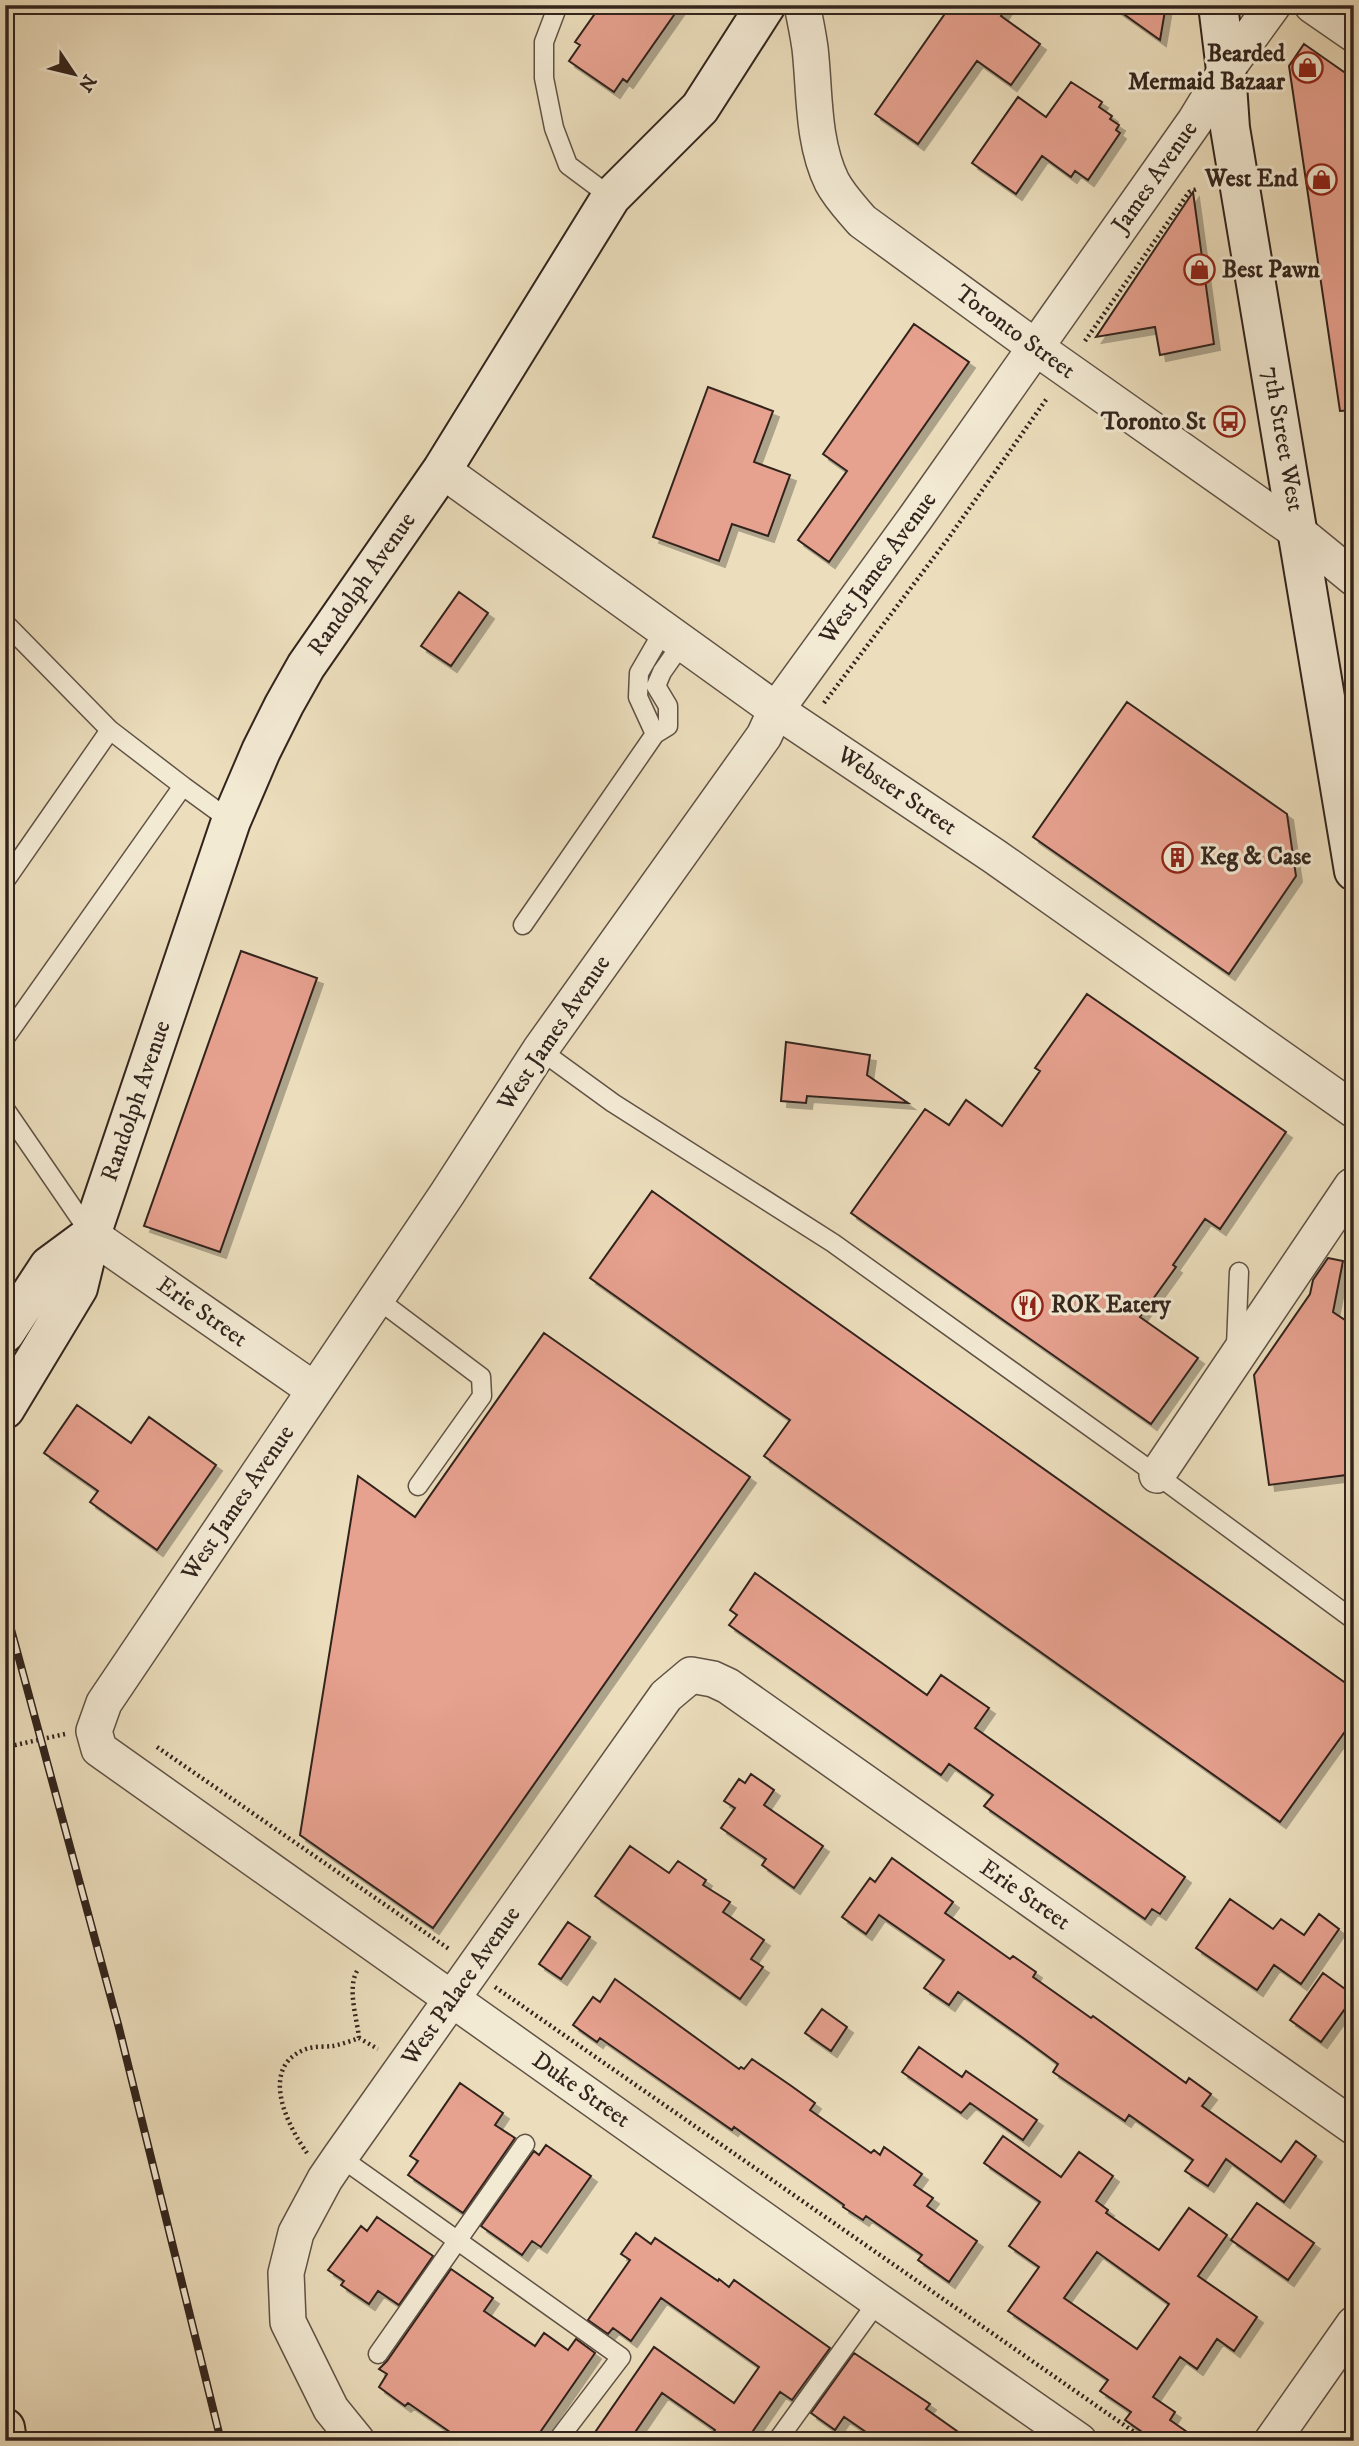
<svg xmlns="http://www.w3.org/2000/svg" width="1359" height="2446" viewBox="0 0 1359 2446" font-family="'IM FELL DW Pica',serif">
<defs>
<filter id="shadow"><feDropShadow dx="6" dy="6" stdDeviation="0" flood-color="#0004"/></filter>
</defs>
<rect width="100%" height="100%" fill="#ecdebd"/>
<filter id="stains"><feTurbulence type="fractalNoise" baseFrequency=".00286" numOctaves="4"/><feColorMatrix values="0 0 0 0 .2 0 0 0 0 .09 0 0 0 0 .02 0 0 0 .5 -.17"/></filter>
<radialGradient id="worn" r=".72"><stop offset=".6" stop-color="#630" stop-opacity="0"/><stop offset="1" stop-color="#630" stop-opacity=".3"/></radialGradient>
<path fill="#e7a18f" stroke="#32241d" stroke-width="2" fill-rule="evenodd" filter="url(#shadow)" d="M 601,5 L 681,5 L 627,82 L 623,79 L 614,92 L 569,61 L 580,45 L 575,42 Z
M 951,5 L 1008,5 L 1001,16 L 1040,44 L 1011,85 L 977,61 L 918,144 L 875,114 Z
M 1111,5 L 1166,5 L 1160,40 Z
M 1304,44 L 1354,79 L 1354,410 L 1340,411 L 1289,66 Z
M 1071,82 L 1102,102 L 1099,107 L 1112,116 L 1110,119 L 1119,125 L 1116,130 L 1120,133 L 1088,180 L 1075,171 L 1071,177 L 1042,156 L 1016,194 L 972,163 L 1018,97 L 1046,117 Z
M 1193,192 L 1214,344 L 1160,355 L 1155,327 L 1096,337 Z
M 914,324 L 969,362 L 829,562 L 798,540 L 847,471 L 823,454 Z
M 708,387 L 773,411 L 754,462 L 790,475 L 768,536 L 732,524 L 719,561 L 653,537 Z
M 459,592 L 488,613 L 451,666 L 421,646 Z
M 1127,702 L 1287,814 L 1296,876 L 1229,974 L 1033,837 Z
M 241,951 L 317,978 L 220,1252 L 144,1226 Z
M 1087,994 L 1286,1132 L 1220,1229 L 1205,1219 L 1173,1265 L 1176,1267 L 1140,1317 L 1198,1358 L 1151,1424 L 851,1213 L 925,1109 L 949,1125 L 966,1100 L 1002,1126 L 1040,1071 L 1035,1068 Z
M 786,1042 L 870,1055 L 867,1075 L 908,1103 L 807,1096 L 806,1103 L 781,1101 Z
M 652,1191 L 1354,1689 L 1354,1719 L 1280,1822 L 764,1456 L 790,1420 L 590,1278 Z
M 1328,1258 L 1343,1261 L 1333,1312 L 1354,1326 L 1354,1474 L 1269,1485 L 1254,1375 L 1310,1294 L 1313,1280 Z
M 544,1333 L 750,1477 L 433,1928 L 300,1835 L 358,1476 L 415,1517 Z
M 77,1405 L 131,1443 L 149,1417 L 216,1465 L 157,1550 L 90,1502 L 98,1491 L 44,1453 Z
M 755,1573 L 927,1695 L 941,1675 L 989,1708 L 975,1728 L 1185,1877 L 1160,1914 L 1152,1909 L 1145,1919 L 984,1806 L 993,1795 L 949,1764 L 941,1775 L 729,1625 L 737,1615 L 730,1610 Z
M 751,1774 L 774,1790 L 764,1805 L 823,1846 L 794,1888 L 762,1865 L 766,1859 L 721,1828 L 735,1808 L 724,1801 L 739,1779 L 745,1783 Z
M 630,1846 L 669,1873 L 678,1861 L 706,1880 L 703,1885 L 730,1902 L 723,1912 L 764,1940 L 751,1959 L 763,1967 L 740,1999 L 595,1896 Z
M 892,1858 L 953,1902 L 945,1913 L 1010,1959 L 1013,1956 L 1036,1972 L 1033,1977 L 1091,2018 L 1093,2016 L 1186,2083 L 1189,2078 L 1211,2094 L 1202,2106 L 1281,2162 L 1296,2141 L 1316,2156 L 1284,2202 L 1226,2159 L 1208,2186 L 1185,2171 L 1193,2160 L 1129,2115 L 1125,2121 L 1053,2072 L 1058,2064 L 1023,2038 L 958,1992 L 949,2005 L 924,1988 L 944,1960 L 879,1915 L 866,1934 L 842,1917 L 870,1878 L 875,1882 Z
M 1230,1899 L 1273,1929 L 1281,1919 L 1304,1935 L 1319,1914 L 1339,1929 L 1301,1984 L 1274,1965 L 1257,1990 L 1196,1948 Z
M 568,1922 L 590,1937 L 561,1979 L 539,1964 Z
M 1323,1973 L 1352,1994 L 1350,1997 L 1352,1999 L 1321,2042 L 1290,2020 Z
M 615,1979 L 739,2069 L 741,2067 L 744,2069 L 752,2059 L 790,2085 L 815,2103 L 810,2110 L 871,2153 L 874,2150 L 880,2155 L 884,2147 L 922,2174 L 914,2185 L 933,2198 L 927,2206 L 977,2241 L 949,2282 L 918,2260 L 922,2255 L 866,2216 L 863,2220 L 843,2207 L 844,2205 L 734,2127 L 732,2130 L 600,2038 L 597,2042 L 573,2025 L 593,1997 L 600,2002 Z
M 822,2009 L 847,2027 L 831,2051 L 805,2033 Z
M 919,2047 L 962,2077 L 966,2071 L 1037,2120 L 1023,2140 L 970,2103 L 961,2113 L 902,2072 Z
M 460,2083 L 503,2113 L 495,2125 L 515,2138 L 463,2213 L 408,2175 L 418,2161 L 410,2156 Z
M 1003,2136 L 1061,2177 L 1079,2152 L 1113,2176 L 1096,2201 L 1108,2210 L 1106,2213 L 1159,2250 L 1189,2208 L 1227,2235 L 1198,2276 L 1257,2317 L 1234,2351 L 1217,2339 L 1197,2369 L 1180,2357 L 1153,2397 L 1175,2412 L 1170,2420 L 1200,2441 L 1155,2441 L 1125,2420 L 1131,2412 L 1100,2391 L 1108,2380 L 1008,2311 L 1039,2267 L 1009,2246 L 1040,2202 L 984,2163 ZM 1097,2252 L 1169,2304 L 1137,2349 L 1064,2298 Z
M 546,2145 L 591,2176 L 541,2247 L 532,2241 L 522,2255 L 481,2226 L 534,2151 L 539,2155 Z
M 1257,2203 L 1314,2243 L 1288,2280 L 1231,2240 Z
M 377,2217 L 433,2256 L 399,2305 L 378,2291 L 369,2304 L 341,2285 L 344,2281 L 328,2270 L 361,2226 L 367,2231 Z
M 636,2233 L 651,2244 L 655,2238 L 718,2281 L 719,2279 L 729,2287 L 734,2280 L 830,2348 L 792,2400 L 780,2392 L 746,2441 L 707,2441 L 715,2430 L 662,2393 L 629,2441 L 589,2441 L 654,2347 L 734,2403 L 759,2367 L 661,2298 L 631,2341 L 613,2328 L 608,2334 L 588,2320 L 630,2260 L 621,2254 Z
M 451,2269 L 493,2298 L 484,2311 L 535,2346 L 544,2333 L 568,2350 L 576,2339 L 595,2353 L 534,2441 L 463,2441 L 408,2403 L 405,2406 L 379,2387 L 387,2374 L 379,2369 L 387,2361 Z
M 854,2353 L 930,2404 L 926,2409 L 971,2441 L 879,2441 L 844,2417 L 835,2430 L 811,2413 Z"/>
<g fill="none" stroke-linecap="round" stroke-linejoin="round">
<defs>
<path id="lane" d="M 558,5 L 544,42 L 544,78 L 554,128 L 568,165 L 611,197
M 5,623 L 110,730 L 183,786
M 655,734 L 638,697 L 639,673 L 665,628
M 5,881 L 110,730
M 523,925 L 655,734 L 668,726 L 668,706 L 656,686 L 662,672 L 683,642
M 5,1038 L 183,786 L 231,821
M 540,1050 L 613,1103 L 833,1243 L 1157,1475 L 1354,1620
M 5,1109 L 90,1233
M 376,1298 L 481,1377 L 482,1396 L 418,1486
M 1236,1346 L 1239,1272
M 340,2157 L 621,2357 L 557,2441
M 378,2354 L 525,2144
M 777,2441 L 878,2301"/>
<path id="street" d="M 802,5 C 805,19 808,34 810,48 C 815,92 812,141 832,182 C 840,197 851,208 862,221 L 1035,347 L 1299,533 L 1354,578
M 1312,5 L 1354,34
M 442,470 L 776,710 L 994,856 L 1354,1110
M 91,1235 L 313,1389
M 1157,1475 L 1352,1186
M 357,2441 L 331,2409 L 288,2322 L 286,2273 L 296,2233 L 325,2179 L 340,2157 L 666,1696 L 691,1675 L 713,1679 L 728,1686 L 1354,2127
M 1079,2441 L 878,2301 L 99,1749 L 94,1731 L 104,1703 L 447,1194 L 540,1050 L 764,736 L 776,710 L 916,517 L 1195,121 L 1226,70 L 1273,5
M 1272,2441 L 1354,2324"/>
<path id="secondary" d="M 1218,5 L 1226,70 L 1230,128 L 1354,871
M 5,1333 L 49,1266 L 91,1235
M 5,1409 L 78,1288 L 91,1235 L 231,821 L 261,751 L 284,705 L 306,666 L 442,470 L 611,197 L 700,108 L 766,5"/>
<path id="highway" d="M 5,2428 L 7,2441"/>
</defs>
<use href="#lane" stroke="#605245" stroke-width="21"/>
<use href="#street" stroke="#605245" stroke-width="38"/>
<use href="#secondary" stroke="#32241d" stroke-width="42"/>
<use href="#highway" stroke="#32241d" stroke-width="42"/>
<path stroke="#32241d" stroke-width="4.5" stroke-dasharray="2 3.5" stroke-linecap="butt" d="M 1085,341 L 1189,192 L 1197,189
M 824,703 L 947,540 L 1048,397
M 5,1742 L 11,1746 L 65,1734
M 157,1747 L 449,1949
M 357,1971 C 347,1989 357,2018 359,2038
M 495,1987 L 1147,2441
M 307,2153 C 287,2125 258,2067 306,2049 C 314,2046 325,2047 333,2046 C 342,2044 351,2041 359,2038 L 378,2049"/>
<use href="#lane" stroke="#f3ead4" stroke-width="18"/>
<use href="#street" stroke="#f3ead4" stroke-width="35"/>
<use href="#secondary" stroke="#f3ead4" stroke-width="38"/>
<use href="#highway" stroke="#ecdebd" stroke-width="38"/>
<defs>
<path id="rail" d="M 5,1607 L 118,2024 L 221,2441"/>
</defs>
<use href="#rail" stroke="#32241d" stroke-width="8"/>
<use href="#rail" stroke="#f3ead4" stroke-width="5" stroke-dasharray="16" stroke-linecap="butt"/>
</g>
<defs>
<symbol id="shop-ring" viewBox="-11 -11 22 22"><circle r="9.5" fill="#f3ead4" stroke="#8f2418" stroke-width="1.5"/><path d="M-5-2.5h2.3a2.7 3.5 0 0 1 5.4 0H5L5.5 6h-11ZM-1.5-2.5h3a1.5 2.3 0 0 0-3 0Z" fill="#8f2418"/></symbol>
<symbol id="bus-ring" viewBox="-11 -11 22 22"><circle r="9.5" fill="#f3ead4" stroke="#8f2418" stroke-width="1.5"/><path d="M-5-6H5V4H4V6H2V4H-2V6H-4V4H-5ZM-3.5-4V0h7V-4ZM-3.5 1.2v1.5H-2V1.2ZM2 1.2v1.5H3.5V1.2Z" fill="#8f2418"/></symbol>
<symbol id="building-ring" viewBox="-11 -11 22 22"><circle r="9.5" fill="#f3ead4" stroke="#8f2418" stroke-width="1.5"/><path d="M-4-6H4V6H1V3H-1V6H-4ZM-2.5-4.3h1.7v1.8h-1.7ZM.8-4.3h1.7v1.8H.8ZM-2.5-1h1.7V.8h-1.7ZM.8-1h1.7V.8H.8Z" fill="#8f2418"/></symbol>
<symbol id="restaurant-ring" viewBox="-11 -11 22 22"><circle r="9.5" fill="#f3ead4" stroke="#8f2418" stroke-width="1.5"/><path d="M-5-6h1v4h1v-4h1v4h1v-4h1v5L-1.5 .5V6h-2V.5L-5-1ZM5-6V6H3V1.5H1.5Q1.5-4 5-6Z" fill="#8f2418"/></symbol>
</defs>
<g fill-rule="evenodd">
<use href="#shop-ring" x="1290" y="50" width="35" height="35"/>
<use href="#shop-ring" x="1304" y="162" width="35" height="35"/>
<use href="#shop-ring" x="1182" y="252" width="35" height="35"/>
<use href="#bus-ring" x="1212" y="404" width="35" height="35"/>
<use href="#building-ring" x="1160" y="840" width="35" height="35"/>
<use href="#restaurant-ring" x="1010" y="1288" width="35" height="35"/>
</g>
<g text-anchor="middle" dominant-baseline="central" stroke-width="6" stroke-linejoin="round" paint-order="stroke">
<g font-size="24" font-weight="bold" fill="#32241d" stroke="#f3ead4" text-anchor="end">
<text x="1285" y="54">Bearded<tspan x="1285" dy="28">Mermaid Bazaar</tspan></text>
<text x="1298" y="179">West End</text>
<text x="1222" y="270" text-anchor="start">Best Pawn</text>
<text x="1206" y="422">Toronto St</text>
<text x="1200" y="857" text-anchor="start">Keg &amp; Case</text>
<text x="1051" y="1305" text-anchor="start">ROK Eatery</text>
</g>
<g font-size="24" fill="#32241d" stroke="#f3ead4">
<text transform="translate(1155 177) rotate(-55)">James Avenue</text>
<text transform="translate(1015 332) rotate(36)">Toronto Street</text>
<text transform="translate(1283 439) rotate(80)">7th Street West</text>
<text transform="translate(878 568) rotate(-54)">West James Avenue</text>
<text transform="translate(362 584) rotate(-55)">Randolph Avenue</text>
<text transform="translate(897 791) rotate(34)">Webster Street</text>
<text transform="translate(554 1033) rotate(-56)">West James Avenue</text>
<text transform="translate(136 1101) rotate(-71)">Randolph Avenue</text>
<text transform="translate(202 1312) rotate(35)">Erie Street</text>
<text transform="translate(238 1503) rotate(-56)">West James Avenue</text>
<text transform="translate(1025 1895) rotate(35)">Erie Street</text>
<text transform="translate(461 1986) rotate(-55)">West Palace Avenue</text>
<text transform="translate(581 2090) rotate(35)">Duke Street</text>
</g>
</g>
<rect width="1359" height="2446" fill="none" stroke="#ecdebd" stroke-width="28"/>
<rect x="7" y="7" width="1345" height="2432" fill="none" stroke="#32241d" stroke-width="3.5"/>
<rect x="14" y="14" width="1331" height="2418" fill="none" stroke="#32241d" stroke-width="2"/>
<g transform="translate(74 74) rotate(125)" stroke="#f3ead4" stroke-width="5" paint-order="stroke">
<path d="M0-5L12 26L0 18L-12 26Z" fill="#32241d"/>
<text y="-10" font-size="19" font-weight="bold" text-anchor="middle" fill="#32241d">N</text>
</g>
<rect width="100%" height="100%" filter="url(#stains)"/>
<rect width="100%" height="100%" fill="url(#worn)"/>
</svg>
